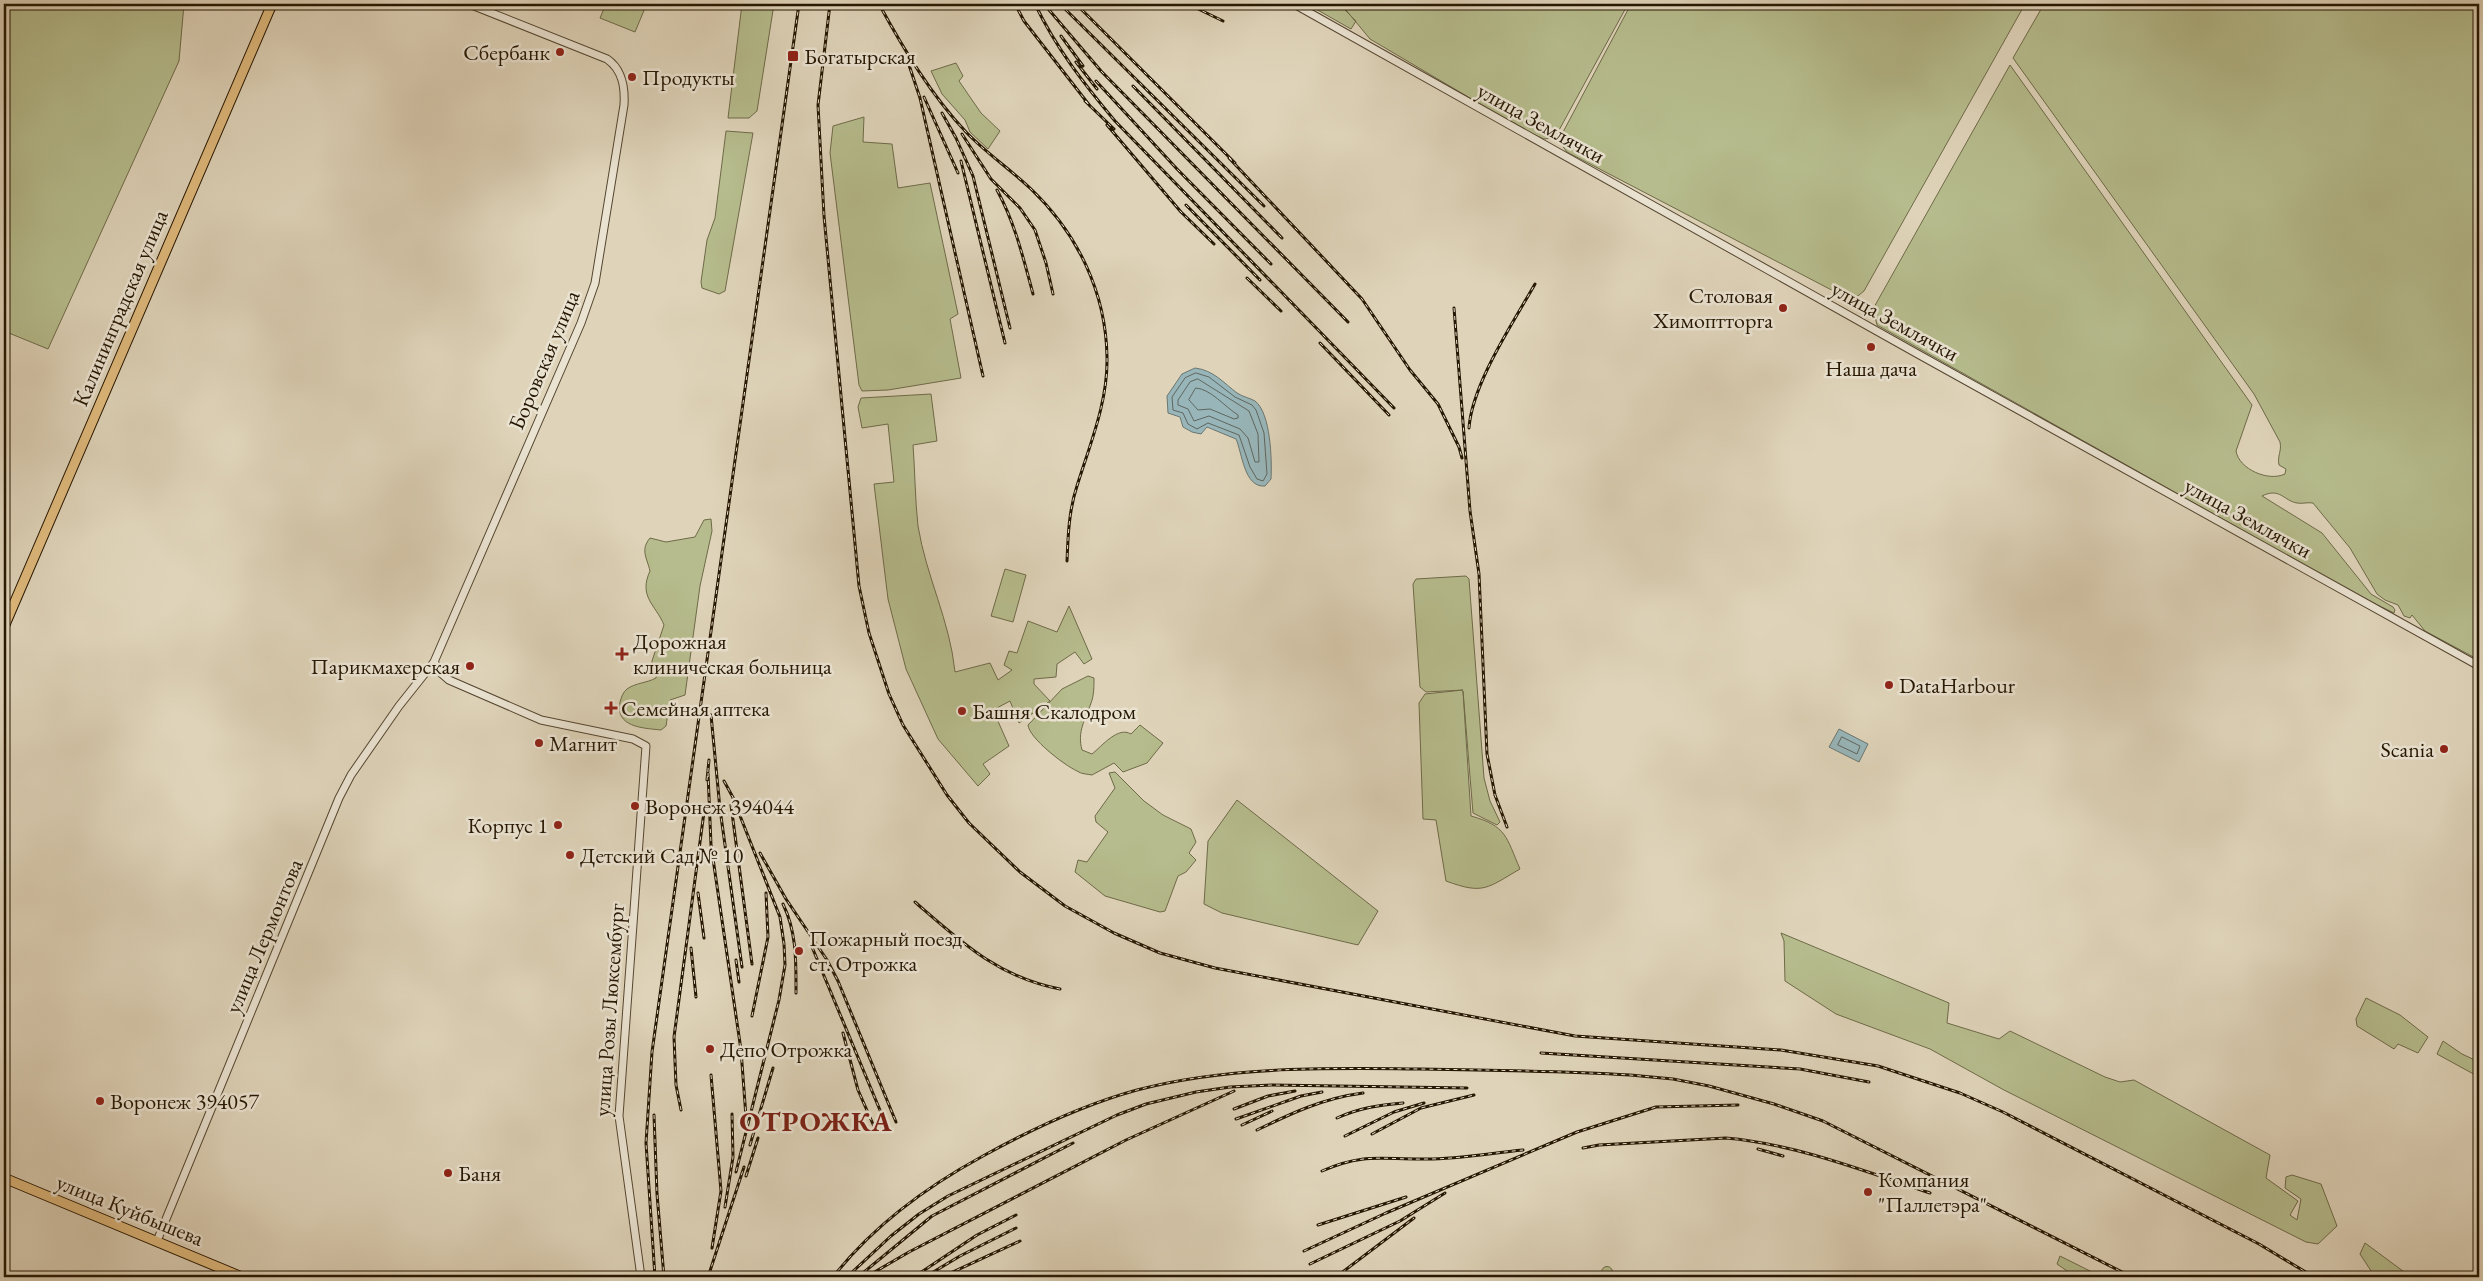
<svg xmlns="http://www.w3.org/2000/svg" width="2483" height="1281" viewBox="0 0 2483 1281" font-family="'EB Garamond',serif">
<rect width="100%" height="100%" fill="#dfd4ba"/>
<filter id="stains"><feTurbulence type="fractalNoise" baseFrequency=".004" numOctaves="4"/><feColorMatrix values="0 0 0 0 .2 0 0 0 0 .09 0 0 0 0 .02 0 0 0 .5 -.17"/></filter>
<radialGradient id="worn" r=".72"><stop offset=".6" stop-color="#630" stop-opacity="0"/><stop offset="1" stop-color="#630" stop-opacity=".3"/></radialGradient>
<path fill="#b6bc8d" stroke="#6e6a48" d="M 4,4 L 184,4 L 179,61 L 48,349 L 4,331 Z
M 606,4 L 641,4 L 640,6 L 645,8 L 635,32 L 600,18 Z
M 742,4 L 774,4 L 757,111 L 749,118 L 728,118 Z
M 1307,4 L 1339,4 L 1356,21 L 1351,29 Z
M 1341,4 L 1628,4 L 1558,132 L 1552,138 L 1544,139 L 1524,130 L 1370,39 Z
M 1631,4 L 2025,4 L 1864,291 L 1854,299 L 1845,297 L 1567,152 L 1561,144 L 1562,134 Z
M 2044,4 L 2479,4 L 2479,660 L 2425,631 L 2412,615 L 2410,618 L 2404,616 L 2398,605 L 2385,600 L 2377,594 L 2350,548 L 2313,503 C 2308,502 2302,504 2297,503 C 2284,501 2280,487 2262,496 L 2322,533 L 2371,594 L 2393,607 L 2395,610 L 2394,613 L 2365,599 L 1877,325 L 1873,309 L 2010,65 L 2252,405 L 2236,451 C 2239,469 2268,482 2285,474 L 2286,469 L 2279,465 C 2277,456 2282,451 2280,442 L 2254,394 L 2013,58 Z
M 956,63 L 963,76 L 959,81 L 981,113 L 1000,131 L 988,149 L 970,132 L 965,120 L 942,94 L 931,71 Z
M 864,117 L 863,142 L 892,144 L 898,188 L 930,183 L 958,314 L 950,319 L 961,378 L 888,390 L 862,391 L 859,385 L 830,153 L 833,126 Z
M 726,131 L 753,133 L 725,291 L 719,294 L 702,288 L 701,282 L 707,240 L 715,218 Z
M 931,394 L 937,441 L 913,445 C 915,471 915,499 918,526 C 926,576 950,621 955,672 L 990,663 L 998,680 L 1012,670 L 1004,665 L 1009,651 L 1017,653 L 1028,621 L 1057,632 L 1069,606 L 1092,659 L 1084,664 L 1075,652 L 1057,664 L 1056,677 L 1034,679 L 1034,684 L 1050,701 L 1019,723 L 1010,701 L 993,710 L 1009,746 L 983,764 L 990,774 L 978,786 L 938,739 L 906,669 L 888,599 L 874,484 L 894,482 L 888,424 L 862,428 L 858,407 L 861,398 Z
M 711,519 L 712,531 L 700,586 L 685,695 L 670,700 L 666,726 L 661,730 C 642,728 615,727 620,702 C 621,698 623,692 627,689 C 635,683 647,683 656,678 L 657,671 L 652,666 L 652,661 L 664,625 C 656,605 638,597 650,571 C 647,558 640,550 650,538 L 666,542 L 695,537 L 704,520 Z
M 1005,569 L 1026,575 L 1013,622 L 991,616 Z
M 1466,576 L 1469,579 L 1484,778 L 1490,801 L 1500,822 L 1497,825 L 1473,813 L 1463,691 L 1471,816 C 1507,826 1506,837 1520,869 C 1487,888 1484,895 1446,881 L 1436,820 L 1423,819 L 1419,703 L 1425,694 L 1463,690 L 1426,692 L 1420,687 L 1413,584 L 1416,579 Z
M 1088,676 L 1094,678 C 1094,686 1094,696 1091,703 C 1085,721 1077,731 1082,750 L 1092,754 C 1102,746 1118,726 1131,734 L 1140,725 L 1163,743 L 1147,763 L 1123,772 L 1114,763 L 1092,775 C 1087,774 1081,774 1077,771 C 1064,765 1029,738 1028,725 L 1062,689 Z
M 1115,772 L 1144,801 L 1163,815 L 1191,829 L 1196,842 L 1189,853 L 1196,860 L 1186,872 L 1178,876 L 1165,911 L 1160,912 L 1105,896 L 1075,872 L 1078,860 L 1087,862 L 1108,832 L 1096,822 L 1095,816 L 1115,788 L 1109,773 Z
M 1237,800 L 1378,911 L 1358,945 L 1222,913 L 1204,904 L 1208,841 Z
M 1781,933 L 1949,1003 L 1947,1023 L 1999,1039 L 2010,1031 L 2105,1077 L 2120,1082 L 2134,1080 L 2270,1155 L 2266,1178 L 2298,1201 L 2290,1215 L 2297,1220 L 2301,1199 L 2285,1188 L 2286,1177 L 2292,1175 L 2321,1184 L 2337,1226 L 2318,1244 L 2306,1242 L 2004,1090 L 1930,1049 L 1836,1014 L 1785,981 L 1784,941 Z
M 2366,998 L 2400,1015 L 2428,1037 L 2418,1053 L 2398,1044 L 2394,1049 L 2357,1026 L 2356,1019 Z
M 2443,1041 L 2462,1054 L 2479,1062 L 2479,1077 L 2437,1054 Z
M 2365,1243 L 2411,1277 L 2375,1277 L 2360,1254 Z
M 2060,1256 L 2102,1277 L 2076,1277 L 2057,1264 Z
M1601.5 1272a5.5 5.5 0 1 1 11 0a5.5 5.5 0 1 1-11 0Z"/>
<path fill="#98b6ba" stroke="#6a7670" d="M 1195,368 C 1213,370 1224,383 1237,393 C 1243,397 1250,398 1255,401 C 1271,413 1272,461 1271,479 L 1265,486 C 1244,488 1242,452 1236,439 L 1207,427 L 1201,434 L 1192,432 L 1183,427 L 1180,417 L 1168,413 L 1167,396 L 1182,374 Z
M 1839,729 L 1868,744 L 1859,762 L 1829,747 Z"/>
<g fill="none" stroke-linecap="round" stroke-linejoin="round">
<path stroke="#5f665e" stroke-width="1" d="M 1196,373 L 1209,377 L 1235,397 L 1252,405 L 1256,410 L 1264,433 L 1267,474 L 1263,481 L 1257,479 L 1250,467 L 1239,435 L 1208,423 L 1197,429 L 1188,424 L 1183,413 L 1173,410 L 1172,397 L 1185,378 Z
M 1198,379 L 1249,411 L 1258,434 L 1259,462 L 1255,462 L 1248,438 L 1240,429 L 1209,416 L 1194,421 L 1188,409 L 1178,405 L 1178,400 L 1190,382 Z
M 1196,388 C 1211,389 1225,407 1238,415 L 1238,418 L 1234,419 L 1210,409 L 1198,410 L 1189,400 Z
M 1842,737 L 1860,746 L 1857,754 L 1838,745 Z"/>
<defs>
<path id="minor" d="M 1294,4 L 1916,353 L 2479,666
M 434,662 L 441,673 L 449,680 L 541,720 L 633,739 L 646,746 L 619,1116 L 641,1277
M 157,1241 L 339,798 L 351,775 L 399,706 L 434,662 L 581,323 L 595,283 L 624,105 C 625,88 623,70 607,59 L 469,4"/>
<path id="major" d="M 4,627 L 272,4
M 4,1178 L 242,1277"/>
</defs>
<use href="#minor" stroke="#544630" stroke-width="9"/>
<use href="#major" stroke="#261702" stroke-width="11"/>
<use href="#minor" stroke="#eae3d2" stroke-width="7"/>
<use href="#major" stroke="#e0ba7d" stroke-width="9"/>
<defs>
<path id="rail" d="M 830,4 L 818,105 L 824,216 L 859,586 L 869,633 L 889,694 L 903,725 L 947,795 L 969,823 L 1020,872 L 1065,906 L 1114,933 L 1160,953 L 1215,968 L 1575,1036 L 1781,1050 L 1878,1066 L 1960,1093 L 2003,1112 L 2259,1244 L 2314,1277
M 879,4 C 903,48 931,95 966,132 C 986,153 1010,169 1031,189 C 1078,234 1106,293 1107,357 C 1108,402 1090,444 1077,486 C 1069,510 1068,535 1067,561
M 1015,4 L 1024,21 L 1090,106
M 1035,4 C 1056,48 1084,84 1115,121 L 1394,408
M 1044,4 L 1101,71 L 1348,322
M 1060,4 L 1264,206
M 1076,4 L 1235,163
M 1188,4 L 1223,21
M 1061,36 L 1083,66
M 908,62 L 920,98 L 983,376
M 1076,62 L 1097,89
M 1096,81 L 1177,169 L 1271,264
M 1133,86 L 1282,238
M 924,97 L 958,173
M 1085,101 L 1114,129
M 942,113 L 956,138 L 973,176 L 1010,328
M 1107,125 L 1181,212 L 1214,244
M 962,134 L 991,179 L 1020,208 L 1035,230 L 1046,263 L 1053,294
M 1229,158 L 1362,299 L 1410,370 L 1438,404 L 1459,447 L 1462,458
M 961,161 L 1005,343
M 997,190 C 1015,223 1023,257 1033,294
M 1186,205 L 1260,280
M 1247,278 L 1281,311
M 1454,308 L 1470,511 L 1479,574 L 1487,754 L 1495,795 L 1507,827
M 1320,343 L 1389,415
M 1469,428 C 1472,384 1513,323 1535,284
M 711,715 L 720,809 L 742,967
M 708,773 L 711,845 L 741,1050 L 746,1117
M 707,780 L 709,760
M 724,781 L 736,803
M 733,798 L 780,917 L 784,944 L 785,965 L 779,1000 L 736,1172
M 731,805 L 752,964
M 760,853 L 786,899 L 827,960 L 838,981 L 896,1122
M 698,893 L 704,938
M 915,902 C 961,942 998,977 1060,989
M 783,904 C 797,933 796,962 796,993
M 812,947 L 887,1127
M 691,948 L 696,997
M 736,960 L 739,982
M 752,1016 L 768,937 L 766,893
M 843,1033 L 858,1090 L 876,1131
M 1541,1053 L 1800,1069 L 1869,1082
M 711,1075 L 721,1191 L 712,1248
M 1234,1109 L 1268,1096 L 1295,1091
M 681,1110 L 676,1085 L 674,1037 L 704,812
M 654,1115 L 657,1194 L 664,1277
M 1337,1118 C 1359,1108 1379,1105 1403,1103
M 1236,1119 L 1301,1096 L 1322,1092
M 1242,1125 L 1272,1111
M 1257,1130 C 1292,1113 1324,1098 1363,1093
M 1372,1134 L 1421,1108 L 1474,1095
M 1345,1136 L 1394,1112 L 1424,1103
M 750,1145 L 773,1068
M 1583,1148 L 1599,1145 L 1726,1138 C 1795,1144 1864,1171 1930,1193
M 1758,1149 L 1783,1156
M 1322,1171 C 1365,1152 1383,1160 1427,1159 C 1459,1159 1491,1153 1523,1150
M 746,1176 L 758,1138
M 725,1207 L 733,1157 L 732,1114
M 1318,1225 L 1406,1197
M 1304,1251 L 1386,1213 L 1577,1132 L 1656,1107 L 1738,1105
M 1310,1264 L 1400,1221 L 1445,1193
M 709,1274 L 744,1167
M 655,1277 L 646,1143 L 652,1052 L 799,4
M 833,1277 C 873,1226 926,1187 983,1156 C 1032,1129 1082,1105 1137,1090 C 1228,1066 1325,1068 1419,1069 C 1490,1070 1560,1071 1630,1075 L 1673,1079 L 1709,1086 L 1774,1104 L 1823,1121 L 2132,1277
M 847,1277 L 891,1236 L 919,1214 L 948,1196 L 1117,1115 L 1146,1104 L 1196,1092 L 1230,1087 L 1272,1085 L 1467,1088
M 858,1277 L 932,1216 L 1073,1143
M 866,1277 L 909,1252 L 1126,1140 L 1234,1091
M 914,1277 L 977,1235 L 1016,1215
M 925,1277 L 960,1256 L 1016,1228
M 942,1277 L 1020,1241
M 1336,1277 L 1414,1218"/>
</defs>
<use href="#rail" stroke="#261702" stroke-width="3"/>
<use href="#rail" stroke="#eae3d2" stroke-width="1" stroke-dasharray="4" stroke-linecap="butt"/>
</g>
<g fill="#8f2418" stroke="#eae3d2" stroke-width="2">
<circle cx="560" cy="52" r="5"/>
<rect x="787" y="50" width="12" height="12" rx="2.5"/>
<circle cx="632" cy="77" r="5"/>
<circle cx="1783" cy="308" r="5"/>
<circle cx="1871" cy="347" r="5"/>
<path d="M619.5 646.5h5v5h5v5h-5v5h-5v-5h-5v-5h5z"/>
<circle cx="470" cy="666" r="5"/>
<circle cx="1889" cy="685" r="5"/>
<path d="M608.5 700.5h5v5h5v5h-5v5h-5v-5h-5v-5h5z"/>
<circle cx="962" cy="711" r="5"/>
<circle cx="539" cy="743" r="5"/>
<circle cx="2444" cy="749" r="5"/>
<circle cx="635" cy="806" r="5"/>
<circle cx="558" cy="825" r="5"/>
<circle cx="570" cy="855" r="5"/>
<circle cx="799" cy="951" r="5"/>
<circle cx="710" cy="1049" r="5"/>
<circle cx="100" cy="1101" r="5"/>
<circle cx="448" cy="1173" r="5"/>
<circle cx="1868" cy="1192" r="5"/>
</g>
<g text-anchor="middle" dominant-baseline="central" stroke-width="5" stroke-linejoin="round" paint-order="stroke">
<g font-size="22" fill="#261702" stroke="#eae3d2" text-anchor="start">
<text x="550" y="52" text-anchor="end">Сбербанк</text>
<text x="804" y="56">Богатырская</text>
<text x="642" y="77">Продукты</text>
<text x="1773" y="295" text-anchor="end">Столовая<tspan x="1773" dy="25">Химоптторга</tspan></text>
<text x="1871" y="368" text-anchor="middle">Наша дача</text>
<text x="633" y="641">Дорожная<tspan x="633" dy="25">клиническая больница</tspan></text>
<text x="460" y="666" text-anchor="end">Парикмахерская</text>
<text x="1899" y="685">DataHarbour</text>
<text x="621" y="708">Семейная аптека</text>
<text x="972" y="711">Башня Скалодром</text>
<text x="549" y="743">Магнит</text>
<text x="2434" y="749" text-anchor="end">Scania</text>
<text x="645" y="806">Воронеж 394044</text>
<text x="548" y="825" text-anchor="end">Корпус 1</text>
<text x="580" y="855">Детский Сад № 10</text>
<text x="809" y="938">Пожарный поезд<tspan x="809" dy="25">ст. Отрожка</tspan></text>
<text x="720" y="1049">Депо Отрожка</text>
<text x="110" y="1101">Воронеж 394057</text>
<text x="458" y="1173">Баня</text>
<text x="1878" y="1179">Компания<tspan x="1878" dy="25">"Паллетэра"</tspan></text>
</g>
<g font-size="22" fill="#261702" stroke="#eae3d2">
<text transform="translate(1541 123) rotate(29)">улица Землячки</text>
<text transform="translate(120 308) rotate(-67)">Калининградская улица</text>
<text transform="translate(1895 321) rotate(29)">улица Землячки</text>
<text transform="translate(544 360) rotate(-67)">Боровская улица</text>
<text transform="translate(2248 518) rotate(29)">улица Землячки</text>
<text transform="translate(264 936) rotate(-67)">улица Лермонтова</text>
<text transform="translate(609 1010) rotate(-86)">улица Розы Люксембург</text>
<text transform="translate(130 1210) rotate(22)">улица Куйбышева</text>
</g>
<g font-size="28" font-weight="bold" letter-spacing="1" fill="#7a1f14" stroke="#eae3d2">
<text x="816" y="1121">ОТРОЖКА</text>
</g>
</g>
<rect width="2483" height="1281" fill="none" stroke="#dfd4ba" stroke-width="20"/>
<rect x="5" y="5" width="2473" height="1271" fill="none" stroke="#261702" stroke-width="2.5"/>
<rect x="10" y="10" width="2463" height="1261" fill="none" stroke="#261702"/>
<rect width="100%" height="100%" filter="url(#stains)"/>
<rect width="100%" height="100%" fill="url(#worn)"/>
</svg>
